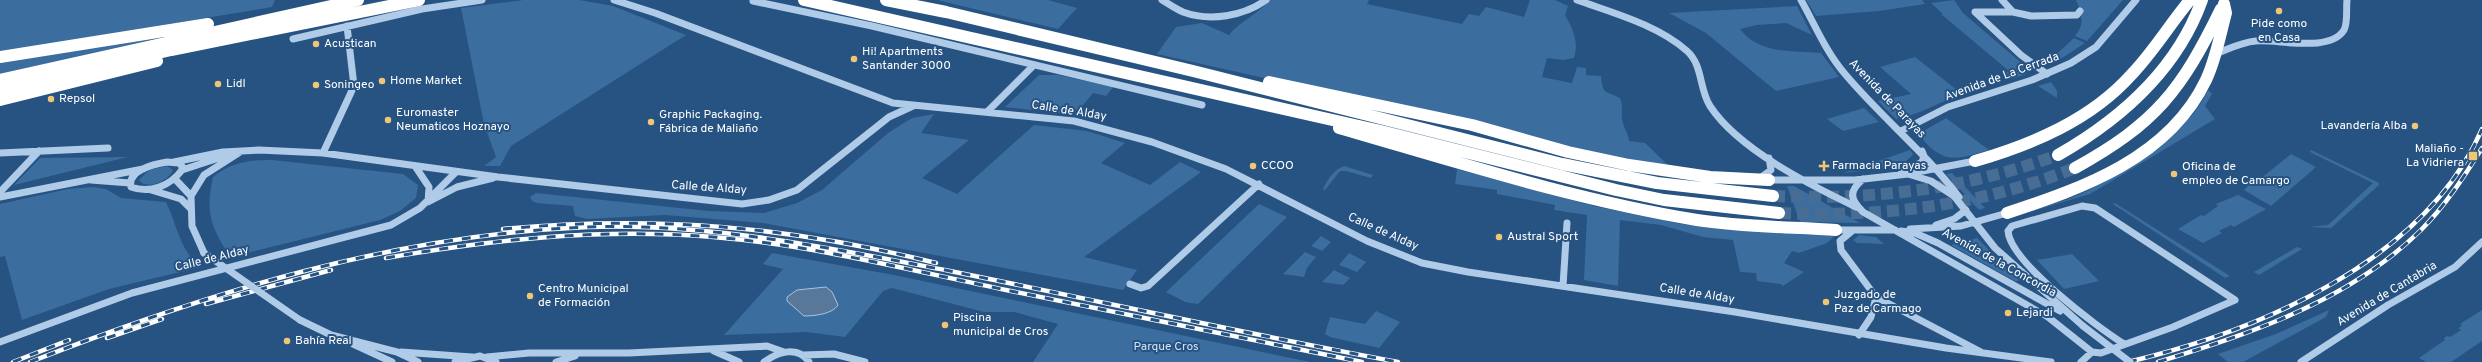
<svg xmlns="http://www.w3.org/2000/svg" width="2482" height="362" viewBox="0 0 2482 362" font-family="Overpass,sans-serif">
<rect width="100%" height="100%" fill="#265382"/>
<path fill="#3b6d9f" d="M 0,0 L 275,0 L 272,7 L 0,52 Z
M 523,0 L 579,0 L 613,6 L 686,35 L 511,146 L 500,166 L 484,166 L 496,157 L 484,124 L 461,8 Z
M 937,0 L 1048,0 L 1077,8 L 1058,29 Z
M 1269,0 L 1369,0 L 1367,4 L 1462,24 L 1469,14 L 1479,16 L 1486,7 L 1524,17 L 1530,0 L 1555,0 L 1568,6 L 1565,15 C 1573,29 1579,42 1574,58 L 1563,60 L 1547,58 L 1542,77 L 1572,83 L 1577,67 L 1586,68 L 1586,75 L 1601,76 C 1603,96 1605,90 1620,98 C 1624,106 1620,115 1623,123 C 1625,130 1628,133 1629,141 L 1645,143 L 1668,165 L 1621,158 L 1157,54 L 1176,27 L 1202,23 L 1229,35 C 1240,21 1259,14 1269,0 Z
M 1806,0 L 1922,0 L 1925,4 L 1879,11 L 1816,16 Z
M 1954,0 L 1963,13 L 2025,66 L 2026,74 L 2012,79 L 2005,73 L 2009,71 L 1941,14 L 1943,14 L 1931,3 Z
M 2076,0 L 2123,0 L 2087,41 L 2075,36 C 2085,24 2082,14 2076,0 Z
M 1797,6 L 1812,35 L 1786,23 L 1757,25 L 1740,29 C 1759,54 1792,51 1821,53 L 1839,77 L 1776,91 L 1706,33 L 1669,13 Z
M 159,38 L 0,74 L 0,61 Z
M 2074,38 L 2085,43 L 2053,64 L 2047,65 L 2050,60 Z
M 1915,57 L 1962,94 C 1940,102 1919,115 1896,119 L 1878,101 L 1911,94 L 1880,67 Z
M 1039,75 L 1058,75 L 1113,87 L 1106,96 L 1093,93 L 1079,110 L 1066,108 L 1061,113 L 1005,107 Z
M 2051,82 L 2057,91 L 2057,98 L 2038,86 Z
M 2208,90 L 2212,94 L 2205,106 L 2215,119 L 2090,194 L 2006,219 C 2030,211 2055,205 2078,195 C 2122,175 2188,135 2208,90 Z
M 1864,108 L 1879,122 L 1843,131 L 1827,119 Z
M 934,114 L 921,133 L 969,140 L 922,178 L 957,194 L 1034,125 L 1087,131 L 1125,143 L 1101,163 L 1150,185 L 1180,162 L 1201,172 L 1084,257 L 1137,270 L 1123,290 L 763,223 L 665,215 L 587,219 L 575,216 L 573,206 L 537,203 L 532,201 L 530,197 L 536,193 L 709,211 L 764,213 L 797,203 L 822,190 L 888,133 L 912,118 Z
M 1946,118 L 1989,150 C 1966,156 1951,165 1931,148 C 1926,143 1922,140 1920,133 Z
M 1910,150 L 1913,154 C 1907,164 1890,166 1880,168 L 1875,166 L 1866,168 L 1868,170 L 1843,173 Z
M 2311,150 L 2379,183 L 2379,185 L 2331,228 L 2309,227 L 2328,225 L 2373,183 L 2310,152 Z
M 2291,154 L 2316,167 L 2271,206 L 2244,190 L 2256,177 L 2260,179 Z
M 128,157 L 14,185 L 40,158 Z
M 272,160 L 403,174 L 418,185 L 416,198 L 400,211 L 380,220 L 239,255 L 227,252 C 209,223 206,210 213,177 C 232,162 248,160 272,160 Z
M 167,166 L 173,170 C 169,181 146,191 139,180 L 149,170 Z
M 1344,166 L 1373,175 L 1371,178 L 1346,171 L 1340,171 L 1325,190 L 1323,189 C 1328,179 1333,170 1344,166 Z
M 1457,169 L 1594,206 L 1682,224 L 1835,236 L 1827,243 L 1799,253 L 1792,251 L 1784,263 L 1804,272 L 1783,286 L 1781,284 L 1757,281 L 1756,273 L 1740,272 L 1733,240 L 1703,237 L 1661,225 L 1620,220 L 1618,286 L 1584,280 L 1587,215 L 1554,210 L 1555,205 L 1497,194 L 1497,190 L 1455,184 Z
M 1952,173 L 1985,208 L 1979,210 L 1946,174 Z
M 1787,186 L 1794,186 L 1860,223 L 1800,222 Z
M 93,187 L 106,189 L 121,198 L 166,202 C 177,224 180,252 201,267 L 109,289 L 22,320 L 5,256 L 0,257 L 0,204 L 68,189 Z
M 2238,195 L 2266,209 L 2234,227 L 2231,225 L 2219,231 L 2222,233 L 2203,243 L 2178,229 L 2201,215 L 2204,216 L 2218,206 L 2216,204 Z
M 2115,203 L 2230,276 L 2225,278 L 2113,204 Z
M 1259,204 L 1287,217 L 1198,304 L 1185,302 L 1166,292 Z
M 1859,235 L 1876,237 L 1884,244 L 1857,243 L 1853,240 Z
M 1321,236 L 1331,242 L 1322,251 L 1311,246 Z
M 1977,238 L 2019,280 L 2018,281 L 2015,281 L 1951,245 Z
M 2297,247 L 2302,249 L 2259,275 L 2254,272 Z
M 1305,252 L 1316,257 L 1307,268 L 1304,277 L 1283,274 Z
M 772,253 L 894,275 L 1310,362 L 1033,362 L 1058,324 L 1014,312 L 984,312 L 892,288 L 883,291 L 845,337 L 807,332 L 724,335 L 783,269 L 763,264 Z
M 1349,253 L 1366,262 L 1357,272 L 1339,265 Z
M 2072,254 L 2099,281 L 2064,289 L 2037,260 Z
M 1334,270 L 1350,278 L 1343,285 L 1322,282 Z
M 2329,310 L 2326,317 L 2243,362 L 2228,362 L 2218,354 L 2276,334 Z
M 2482,310 L 2482,341 L 2451,362 L 2426,362 L 2419,358 L 2445,340 L 2444,338 L 2447,336 L 2450,337 L 2461,330 L 2458,328 L 2462,326 L 2460,324 Z
M 1376,311 L 1400,322 L 1379,348 L 1330,337 L 1325,334 L 1330,317 L 1365,324 Z"/>
<path fill="#597798" stroke="#a3c6e7" d="M 826,287 L 832,292 L 838,305 C 833,314 814,316 804,316 L 787,301 L 787,297 L 797,290 Z"/>
<g fill="none" stroke-linecap="round" stroke-linejoin="round">
<path stroke="#476d95" stroke-width="12" stroke-dasharray="12 6" stroke-linecap="butt" d="M 1773,196 C 1874,200 1963,190 2058,155
M 1779,213 C 1884,217 1976,207 2075,168"/>
<path stroke="#afcbe7" stroke-width="7" d="M 614,0 L 655,13 L 893,103 L 1074,121 L 1152,142 L 1226,169 L 1367,241 L 1422,263 L 1468,272 L 1735,312 L 1946,348 L 2051,362
M 1162,0 C 1169,4 1176,9 1183,12 C 1210,22 1244,16 1266,0
M 1577,0 C 1613,13 1658,25 1687,51 C 1703,65 1699,89 1710,106 C 1738,149 1810,185 1856,207
M 1801,0 C 1815,25 1826,52 1845,74 C 1881,117 1925,152 1959,197
M 2002,0 L 2013,12 L 1975,12 L 2021,55 L 2047,74
M 753,1 L 872,26 L 1202,105
M 2013,12 L 2031,16 L 2077,15 L 2080,11
M 293,39 L 422,9 L 482,0
M 2215,54 C 2228,49 2242,42 2256,41 C 2278,39 2330,53 2344,30 C 2348,23 2346,9 2347,0
M 987,112 L 1033,66
M 1901,131 L 1948,107 L 2032,80 L 2071,63 L 2096,47 L 2136,0
M 0,153 L 108,148
M 323,153 L 354,86 L 347,26
M 167,162 L 179,163 L 182,166 L 182,170 C 170,186 150,194 131,187 C 127,170 155,164 167,162 Z
M 174,162 L 223,152 L 259,150 L 323,153 L 498,177 L 742,204 L 769,200 L 797,190 L 889,117 L 913,106
M 415,166 L 429,187 L 428,202 L 457,187 L 493,178
M 182,170 L 228,155
M 1901,173 L 1922,162 L 1924,156 L 1922,151
M 1912,173 L 1975,161
M 1760,178 L 1771,170 L 1769,158
M 175,179 L 191,196 L 192,226 L 204,253
M 1863,179 C 1848,192 1850,199 1863,212 L 2048,317 L 2092,352 L 2101,353 L 2173,327 L 2235,300 L 2095,208 L 2082,206 L 2012,226 L 2008,231 C 2010,262 2097,327 2124,344
M 91,180 L 130,183
M 1769,180 L 1855,180 L 1908,174 L 1931,181 L 1954,196 L 1995,248 L 2083,326
M 151,190 L 181,199 L 191,209
M 0,192 L 39,151
M 191,196 L 204,175 L 240,152
M 0,197 L 143,169
M 1936,225 L 1954,219 L 1966,210
M 1910,229 L 1961,226 L 2007,213
M 1836,230 L 1895,230
M 1852,231 L 1840,241 L 1841,250 L 1876,297 L 1871,317 L 1859,335
M 1901,231 L 1915,233 L 1938,243 L 2060,311
M 1130,284 L 1141,288 L 1148,286 L 1259,184
M 1563,286 L 1567,223
M 1876,297 L 1981,352
M 300,320 L 331,335 L 397,352 L 418,362
M 0,342 L 132,293 L 391,225 L 420,208 L 456,172
M 353,344 L 392,362
M 714,351 L 739,362
M 401,352 L 472,357
M 803,355 L 834,354 L 865,362
M 487,357 L 529,353 L 629,353 L 767,346 L 784,352
M 455,362 L 480,356 L 496,362
M 556,362 L 575,356
M 764,362 C 778,352 798,345 809,362
M 2081,362 L 2092,352
M 2301,362 L 2388,305 L 2455,267 L 2482,242"/>
<path stroke="#fff" stroke-width="12" d="M 804,0 L 1381,131 L 1616,190 L 1664,200 L 1779,213
M 886,0 L 946,12 L 1193,71 L 1562,164 L 1657,183 L 1773,196
M 0,57 L 208,24
M 0,80 L 358,0
M 1269,82 L 1472,125 L 1568,152 L 1629,165 L 1710,177 L 1769,180
M 0,90 L 171,50 L 419,0
M 0,100 L 157,61
M 1339,128 C 1457,162 1575,200 1697,220 C 1742,227 1790,227 1836,230
M 2058,155 C 2121,119 2177,70 2202,0
M 1975,161 C 2033,144 2091,120 2132,74 C 2154,51 2170,24 2190,0
M 2075,168 C 2156,123 2181,91 2221,9
M 2007,213 C 2083,188 2169,158 2206,80 C 2216,59 2220,35 2226,13 L 2224,4"/>
<defs>
<path id="rail" d="M 503,229 C 655,215 788,226 936,263
M 386,258 C 494,239 603,228 713,237 C 812,245 909,270 1006,290 C 1125,314 1243,338 1362,362
M 206,304 L 331,270
M 107,338 L 162,319
M 13,362 L 69,340
M 30,362 C 210,292 394,235 588,227 C 710,223 830,248 950,271 C 1099,301 1248,334 1398,362
M 2128,362 C 2259,331 2425,261 2482,129
M 2158,362 C 2252,333 2349,301 2421,230 C 2445,206 2464,177 2482,148"/>
</defs>
<use href="#rail" stroke="#fff" stroke-width="4.5"/>
<use href="#rail" stroke="#265382" stroke-width="3" stroke-dasharray="9" stroke-linecap="butt"/>
<path stroke="#afcbe7" stroke-width="7" d="M 204,253 L 300,320
M 2083,326 L 2130,362"/>
</g>
<g fill="#efc674" stroke="#265382" stroke-width="1.5">
<circle cx="2279" cy="11" r="4"/>
<circle cx="316" cy="44" r="4"/>
<circle cx="854" cy="59" r="4"/>
<circle cx="382" cy="81" r="4"/>
<circle cx="218" cy="84" r="4"/>
<circle cx="316" cy="85" r="4"/>
<circle cx="51" cy="99" r="4"/>
<circle cx="388" cy="120" r="4"/>
<circle cx="651" cy="122" r="4"/>
<circle cx="2415" cy="126" r="4"/>
<rect x="2468" y="151" width="10" height="10" rx="2"/>
<circle cx="1253" cy="166" r="4"/>
<path d="M1822 160h4v4h4v4h-4v4h-4v-4h-4v-4h4z"/>
<circle cx="2174" cy="174" r="4"/>
<circle cx="1499" cy="237" r="4"/>
<circle cx="530" cy="296" r="4"/>
<circle cx="1826" cy="302" r="4"/>
<circle cx="2008" cy="313" r="4"/>
<circle cx="945" cy="325" r="4"/>
<circle cx="287" cy="341" r="4"/>
</g>
<g text-anchor="middle" dominant-baseline="central" stroke-width="4" stroke-linejoin="round" paint-order="stroke">
<g font-size="12" fill="#fff" stroke="#265382" text-anchor="start">
<text x="2279" y="24" text-anchor="middle">Pide como<tspan x="2279" dy="14">en Casa</tspan></text>
<text x="324" y="44">Acustican</text>
<text x="862" y="52">Hi! Apartments<tspan x="862" dy="14">Santander 3000</tspan></text>
<text x="390" y="81">Home Market</text>
<text x="226" y="84">Lidl</text>
<text x="324" y="85">Soningeo</text>
<text x="59" y="99">Repsol</text>
<text x="396" y="113">Euromaster<tspan x="396" dy="14">Neumaticos Hoznayo</tspan></text>
<text x="659" y="115">Graphic Packaging.<tspan x="659" dy="14">Fábrica de Maliaño</tspan></text>
<text x="2407" y="126" text-anchor="end">Lavandería Alba</text>
<text x="2464" y="149" text-anchor="end">Maliaño -<tspan x="2464" dy="14">La Vidriera</tspan></text>
<text x="1261" y="166">CCOO</text>
<text x="1832" y="166">Farmacia Parayas</text>
<text x="2182" y="167">Oficina de<tspan x="2182" dy="14">empleo de Camargo</tspan></text>
<text x="1507" y="237">Austral Sport</text>
<text x="538" y="289">Centro Municipal<tspan x="538" dy="14">de Formación</tspan></text>
<text x="1834" y="295">Juzgado de<tspan x="1834" dy="14">Paz de Carmago</tspan></text>
<text x="2016" y="313">Lejardi</text>
<text x="953" y="318">Piscina<tspan x="953" dy="14">municipal de Cros</tspan></text>
<text x="295" y="341">Bahía Real</text>
</g>
<g font-size="12" fill="#fff" stroke="#265382">
<text transform="translate(2002 77) rotate(-20)">Avenida de La Cerrada</text>
<text transform="translate(1887 99) rotate(46)">Avenida de Parayas</text>
<text transform="translate(1069 111) rotate(9)">Calle de Alday</text>
<text transform="translate(709 188) rotate(4)">Calle de Alday</text>
<text transform="translate(1383 232) rotate(24)">Calle de Alday</text>
<text transform="translate(212 259) rotate(-14)">Calle de Alday</text>
<text transform="translate(1999 263) rotate(29)">Avenida de la Concordia</text>
<text transform="translate(1697 294) rotate(9)">Calle de Alday</text>
<text transform="translate(2387 294) rotate(-31)">Avenida de Cantabria</text>
</g>
<g font-size="12" fill="#d2e4f5" stroke="#265382">
<text x="1166" y="347">Parque Cros</text>
</g>
</g>
</svg>
